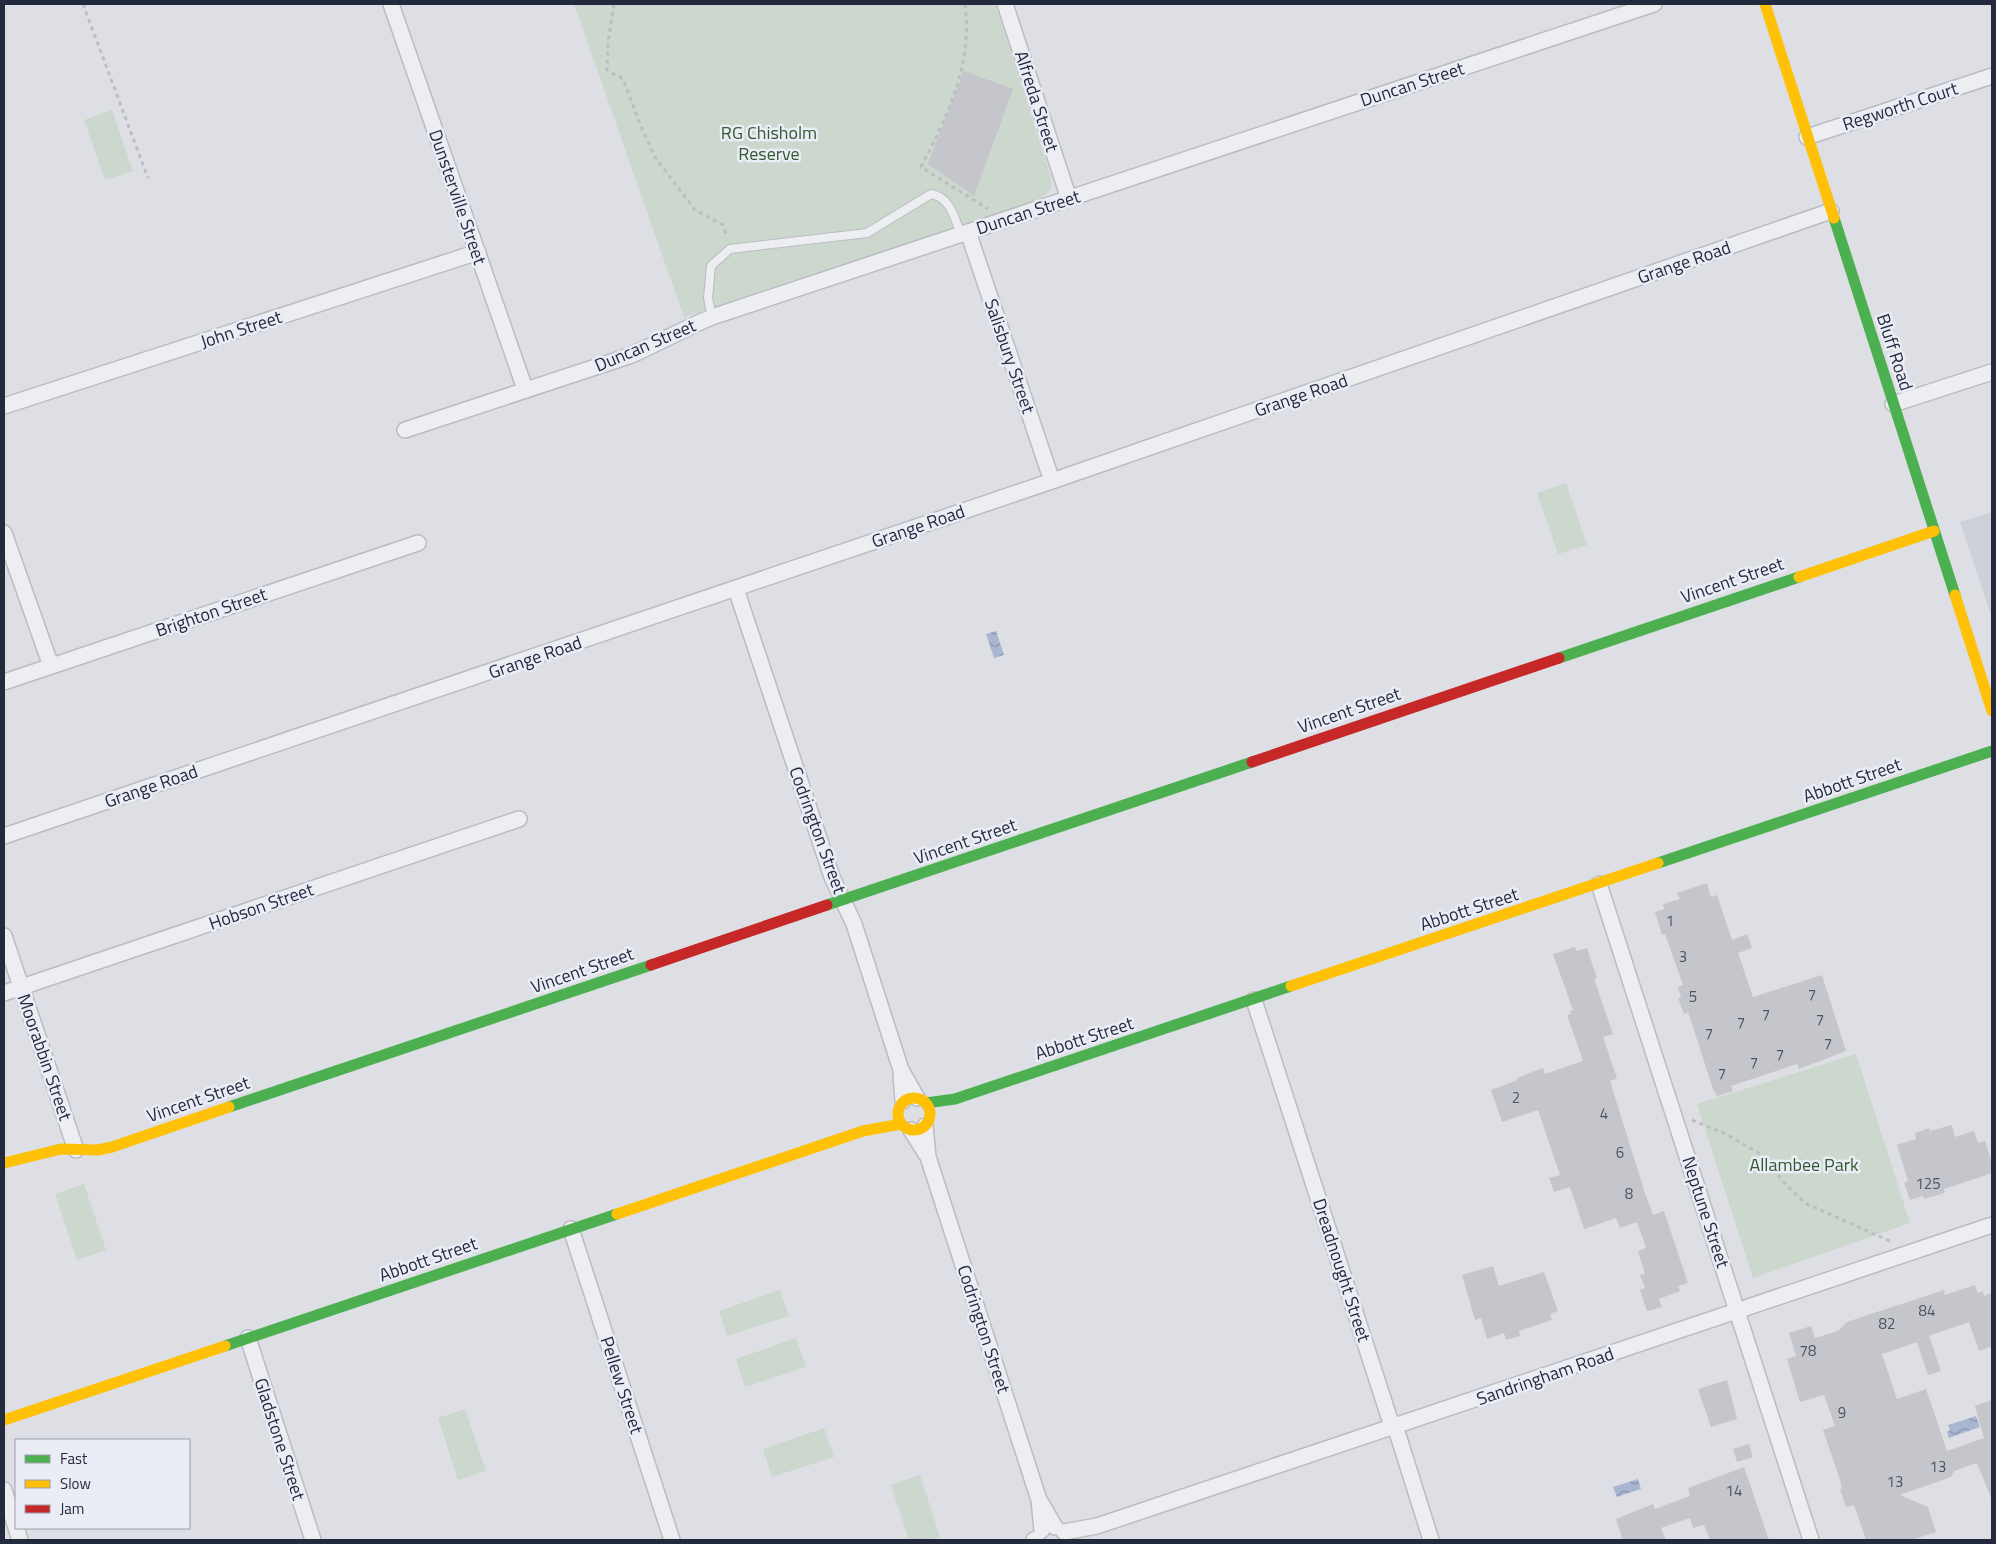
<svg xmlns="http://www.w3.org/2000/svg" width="1996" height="1544" viewBox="0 0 1996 1544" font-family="'Titillium Web',sans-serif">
<defs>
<pattern id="water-waves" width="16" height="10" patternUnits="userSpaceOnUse" patternTransform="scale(1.25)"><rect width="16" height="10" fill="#a9b6d2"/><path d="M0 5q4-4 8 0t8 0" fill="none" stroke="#8994ac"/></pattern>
</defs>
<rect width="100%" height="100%" fill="#dedfe4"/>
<path fill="#ced0da" d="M 1992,512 L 1992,619 L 1960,522 Z"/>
<path fill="#ccd7cd" d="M 574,4 L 995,4 L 1051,177 C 1053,188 1049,194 1039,199 L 684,317 Z
M 112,110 L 133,171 L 105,180 L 84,120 Z
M 1566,483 L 1587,545 L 1558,554 L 1537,493 Z
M 1856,1054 L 1910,1223 L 1753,1278 L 1697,1104 Z
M 84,1184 L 106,1250 L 77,1260 L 55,1194 Z
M 780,1290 L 789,1316 L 727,1336 L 719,1311 Z
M 796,1338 L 806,1367 L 745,1387 L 736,1359 Z
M 465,1409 L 486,1471 L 458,1480 L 438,1418 Z
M 824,1428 L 834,1457 L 772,1477 L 763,1449 Z
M 920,1475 L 940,1537 L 929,1540 L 909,1540 L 891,1485 Z"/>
<path fill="url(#water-waves)" d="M 996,631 L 1004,655 L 994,658 L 986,634 Z
M 1976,1416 L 1980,1427 L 1949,1438 L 1947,1432 L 1950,1430 L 1948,1425 Z
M 1638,1479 L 1641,1489 L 1617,1497 L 1613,1487 Z"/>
<path fill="#c5c6cc" d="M 964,71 L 1013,89 L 974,196 L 928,164 Z
M 1707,883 L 1711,897 L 1717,895 L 1732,940 L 1747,934 L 1752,948 L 1738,953 L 1753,997 L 1822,975 L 1846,1051 L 1799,1069 L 1797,1064 L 1731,1086 L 1733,1091 L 1717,1096 L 1715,1091 L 1714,1092 L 1688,1012 L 1684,1014 L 1678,998 L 1681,998 L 1678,987 L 1683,985 L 1665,934 L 1662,935 L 1655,912 L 1664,909 L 1663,904 L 1680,899 L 1677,893 Z
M 1575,947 L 1576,951 L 1587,948 L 1597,978 L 1594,979 L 1613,1034 L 1603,1037 L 1617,1078 L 1610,1081 L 1644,1190 L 1653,1215 L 1664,1211 L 1688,1283 L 1678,1286 L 1680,1291 L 1659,1299 L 1662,1307 L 1647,1311 L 1640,1290 L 1645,1288 L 1640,1275 L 1645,1274 L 1638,1251 L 1646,1248 L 1637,1222 L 1620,1228 L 1616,1218 L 1584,1229 L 1570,1187 L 1554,1192 L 1549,1178 L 1560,1175 L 1538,1110 L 1502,1122 L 1491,1090 L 1518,1080 L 1517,1078 L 1543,1068 L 1545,1074 L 1583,1061 L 1567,1015 L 1571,1014 L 1570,1011 L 1573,1010 L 1553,954 Z
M 1952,1125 L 1955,1137 L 1974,1131 L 1978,1143 L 1985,1141 L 1992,1163 L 1992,1173 L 1944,1189 L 1945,1193 L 1924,1199 L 1923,1196 L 1910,1200 L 1904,1183 L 1908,1181 L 1897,1145 L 1916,1139 L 1915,1133 L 1929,1128 L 1930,1131 Z
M 1493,1266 L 1499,1286 L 1544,1272 L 1558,1311 L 1550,1314 L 1552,1320 L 1519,1331 L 1520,1336 L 1506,1340 L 1504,1333 L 1487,1339 L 1481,1318 L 1475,1320 L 1462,1275 Z
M 1975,1285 L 1978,1293 L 1983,1291 L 1984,1296 L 1992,1293 L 1992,1346 L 1979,1351 L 1969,1322 L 1929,1336 L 1941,1371 L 1928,1375 L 1917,1342 L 1882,1354 L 1897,1399 L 1926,1389 L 1947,1451 L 1984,1438 L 1975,1406 L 1992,1400 L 1992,1500 L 1977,1463 L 1954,1471 L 1951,1477 L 1900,1495 L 1928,1507 L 1936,1532 L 1911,1540 L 1866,1540 L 1854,1505 L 1846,1507 L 1840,1489 L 1842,1489 L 1840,1480 L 1823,1430 L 1835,1426 L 1824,1395 L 1800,1402 L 1787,1359 L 1796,1356 L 1789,1333 L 1811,1326 L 1815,1338 L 1838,1331 L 1847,1322 L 1877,1312 L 1944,1290 L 1945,1295 Z
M 1727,1380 L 1737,1419 L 1711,1427 L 1698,1389 Z
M 1749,1444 L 1753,1457 L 1737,1462 L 1733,1449 Z
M 1744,1467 L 1769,1540 L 1710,1540 L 1704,1525 L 1693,1528 L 1690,1518 L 1661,1528 L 1666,1540 L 1623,1540 L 1616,1519 L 1653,1504 L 1655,1509 L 1690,1496 L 1688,1488 Z"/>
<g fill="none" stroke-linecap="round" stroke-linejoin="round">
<defs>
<path id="lane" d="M 712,317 L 708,298 L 711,266 L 730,249 L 867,233 L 931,194 C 950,197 954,217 961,234"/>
<path id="street" d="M 391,4 L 525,389
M 1005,4 L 1069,199
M 1807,137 L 1992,76
M 968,232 L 1052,481
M 1893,404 L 1992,372
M 4,406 L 478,252
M 405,430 L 629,356 C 657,344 683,329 712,317 L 1654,4
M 4,533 L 51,666
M 736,589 L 832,877 L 854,924 L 901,1070 L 917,1098
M 4,682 L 418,543
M 4,836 L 1052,481 L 1831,211
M 1599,884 L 1811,1540
M 4,936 L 76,1150
M 4,993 L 519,819
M 1254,1000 L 1389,1417 L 1398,1435 L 1431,1540
M 901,1074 L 903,1101
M 925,1126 L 928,1157 L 1039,1500 L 1042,1530
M 911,1130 L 926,1154
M 571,1229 L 672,1540
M 248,1338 L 313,1540
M 4,1490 L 20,1540
M 1041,1503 L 1055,1527
M 1064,1532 L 1097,1526 L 1992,1225
M 1034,1540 L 1036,1539"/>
</defs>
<use href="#lane" stroke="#bbbcc2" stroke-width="10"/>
<use href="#street" stroke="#bbbcc2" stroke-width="18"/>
<path stroke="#bdbec4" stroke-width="3" stroke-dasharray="4 4" stroke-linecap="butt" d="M 83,4 L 148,178
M 614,4 L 608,42 L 607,70 L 623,79 L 640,124 L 655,157 L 695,210 L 723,225 L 727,237
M 965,4 C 973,64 948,115 921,167 L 988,209
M 1692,1120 L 1726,1134 L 1762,1155 L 1786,1185 L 1805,1203 L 1892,1242"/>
<use href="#lane" stroke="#edeef1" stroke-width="8"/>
<use href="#street" stroke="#edeef1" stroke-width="15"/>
<path stroke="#4caf50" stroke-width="11" d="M 1834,218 L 1955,595
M 1559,658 L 1799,577
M 1658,863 L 1992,751
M 827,905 L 1252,762
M 926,1103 L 955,1099 L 1291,986
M 229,1107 L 651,965
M 225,1346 L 617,1214"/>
<path stroke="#ffc107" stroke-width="11" d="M 1765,4 L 1834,218
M 1799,577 L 1934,531
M 1955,595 L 1992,711
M 1291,986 L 1658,863
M898 1114a16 16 0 1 1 32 0a16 16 0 1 1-32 0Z
M 4,1163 L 61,1149 L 98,1150 L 112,1147 L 229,1107
M 617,1214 L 863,1131 L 901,1124
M 4,1420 L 225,1346"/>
<path stroke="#c62828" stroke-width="11" d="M 1252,762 L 1559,658
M 651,965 L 827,905"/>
</g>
<g text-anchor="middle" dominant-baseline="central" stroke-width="5" stroke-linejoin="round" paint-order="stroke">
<g font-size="15" fill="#4e5363">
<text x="1670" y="920">1</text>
<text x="1683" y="956">3</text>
<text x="1812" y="994">7</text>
<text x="1693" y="996">5</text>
<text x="1766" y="1014">7</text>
<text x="1820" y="1019">7</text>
<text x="1741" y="1022">7</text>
<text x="1709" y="1033">7</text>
<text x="1828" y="1043">7</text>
<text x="1780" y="1054">7</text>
<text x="1754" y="1062">7</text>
<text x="1722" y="1073">7</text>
<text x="1516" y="1097">2</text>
<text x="1604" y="1113">4</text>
<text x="1620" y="1152">6</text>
<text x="1928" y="1183">125</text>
<text x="1629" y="1193">8</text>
<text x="1927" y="1310">84</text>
<text x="1887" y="1323">82</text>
<text x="1808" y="1350">78</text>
<text x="1842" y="1412">9</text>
<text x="1938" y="1466">13</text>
<text x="1895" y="1481">13</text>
<text x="1734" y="1490">14</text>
</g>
<g font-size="18" fill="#242a3e" stroke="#eaedf5">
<text transform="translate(1412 84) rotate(-18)">Duncan Street</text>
<text transform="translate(1037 101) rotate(72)">Alfreda Street</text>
<text transform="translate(1900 106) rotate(-18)">Regworth Court</text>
<text transform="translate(458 197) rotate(71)">Dunsterville Street</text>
<text transform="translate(1028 212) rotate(-18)">Duncan Street</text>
<text transform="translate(1684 262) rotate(-19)">Grange Road</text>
<text transform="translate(241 329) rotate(-18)">John Street</text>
<text transform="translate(645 345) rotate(-23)">Duncan Street</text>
<text transform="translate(1895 352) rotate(72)">Bluff Road</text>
<text transform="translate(1010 356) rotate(71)">Salisbury Street</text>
<text transform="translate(1301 395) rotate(-19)">Grange Road</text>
<text transform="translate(918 526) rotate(-19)">Grange Road</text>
<text transform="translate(1732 580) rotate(-19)">Vincent Street</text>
<text transform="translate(211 612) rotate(-19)">Brighton Street</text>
<text transform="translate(535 657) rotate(-19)">Grange Road</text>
<text transform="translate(1349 710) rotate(-19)">Vincent Street</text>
<text transform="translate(1852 780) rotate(-19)">Abbott Street</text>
<text transform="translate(151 786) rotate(-19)">Grange Road</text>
<text transform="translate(818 830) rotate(70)">Codrington Street</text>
<text transform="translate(965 841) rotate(-19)">Vincent Street</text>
<text transform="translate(261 906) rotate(-19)">Hobson Street</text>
<text transform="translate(1469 909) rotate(-18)">Abbott Street</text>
<text transform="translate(582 970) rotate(-19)">Vincent Street</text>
<text transform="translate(1084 1038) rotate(-18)">Abbott Street</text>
<text transform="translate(45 1057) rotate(71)">Moorabbin Street</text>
<text transform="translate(198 1099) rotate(-19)">Vincent Street</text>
<text transform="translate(1706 1212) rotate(72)">Neptune Street</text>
<text transform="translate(428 1259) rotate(-19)">Abbott Street</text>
<text transform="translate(1342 1270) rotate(72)">Dreadnought Street</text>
<text transform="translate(984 1329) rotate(72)">Codrington Street</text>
<text transform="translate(1545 1376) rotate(-19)">Sandringham Road</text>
<text transform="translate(622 1385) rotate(72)">Pellew Street</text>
<text transform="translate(280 1439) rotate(72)">Gladstone Street</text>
</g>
<g font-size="18" fill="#325a30" stroke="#eaedf5">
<text x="769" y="132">RG Chisholm<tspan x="769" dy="21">Reserve</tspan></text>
<text x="1804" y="1164">Allambee Park</text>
</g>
</g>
<rect width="1996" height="1544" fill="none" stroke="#242a3e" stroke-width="10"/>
<rect x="15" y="1439" width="175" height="90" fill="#eaedf5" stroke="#9b9fac"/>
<rect x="25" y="1455" width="25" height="8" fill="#4caf50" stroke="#9b9fac"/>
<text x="60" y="1464" font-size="15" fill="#242a3e">Fast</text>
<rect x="25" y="1480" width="25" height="8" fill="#ffc107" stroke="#9b9fac"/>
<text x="60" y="1489" font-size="15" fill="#242a3e">Slow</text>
<rect x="25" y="1505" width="25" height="8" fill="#c62828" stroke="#9b9fac"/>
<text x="60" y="1514" font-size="15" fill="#242a3e">Jam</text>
</svg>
